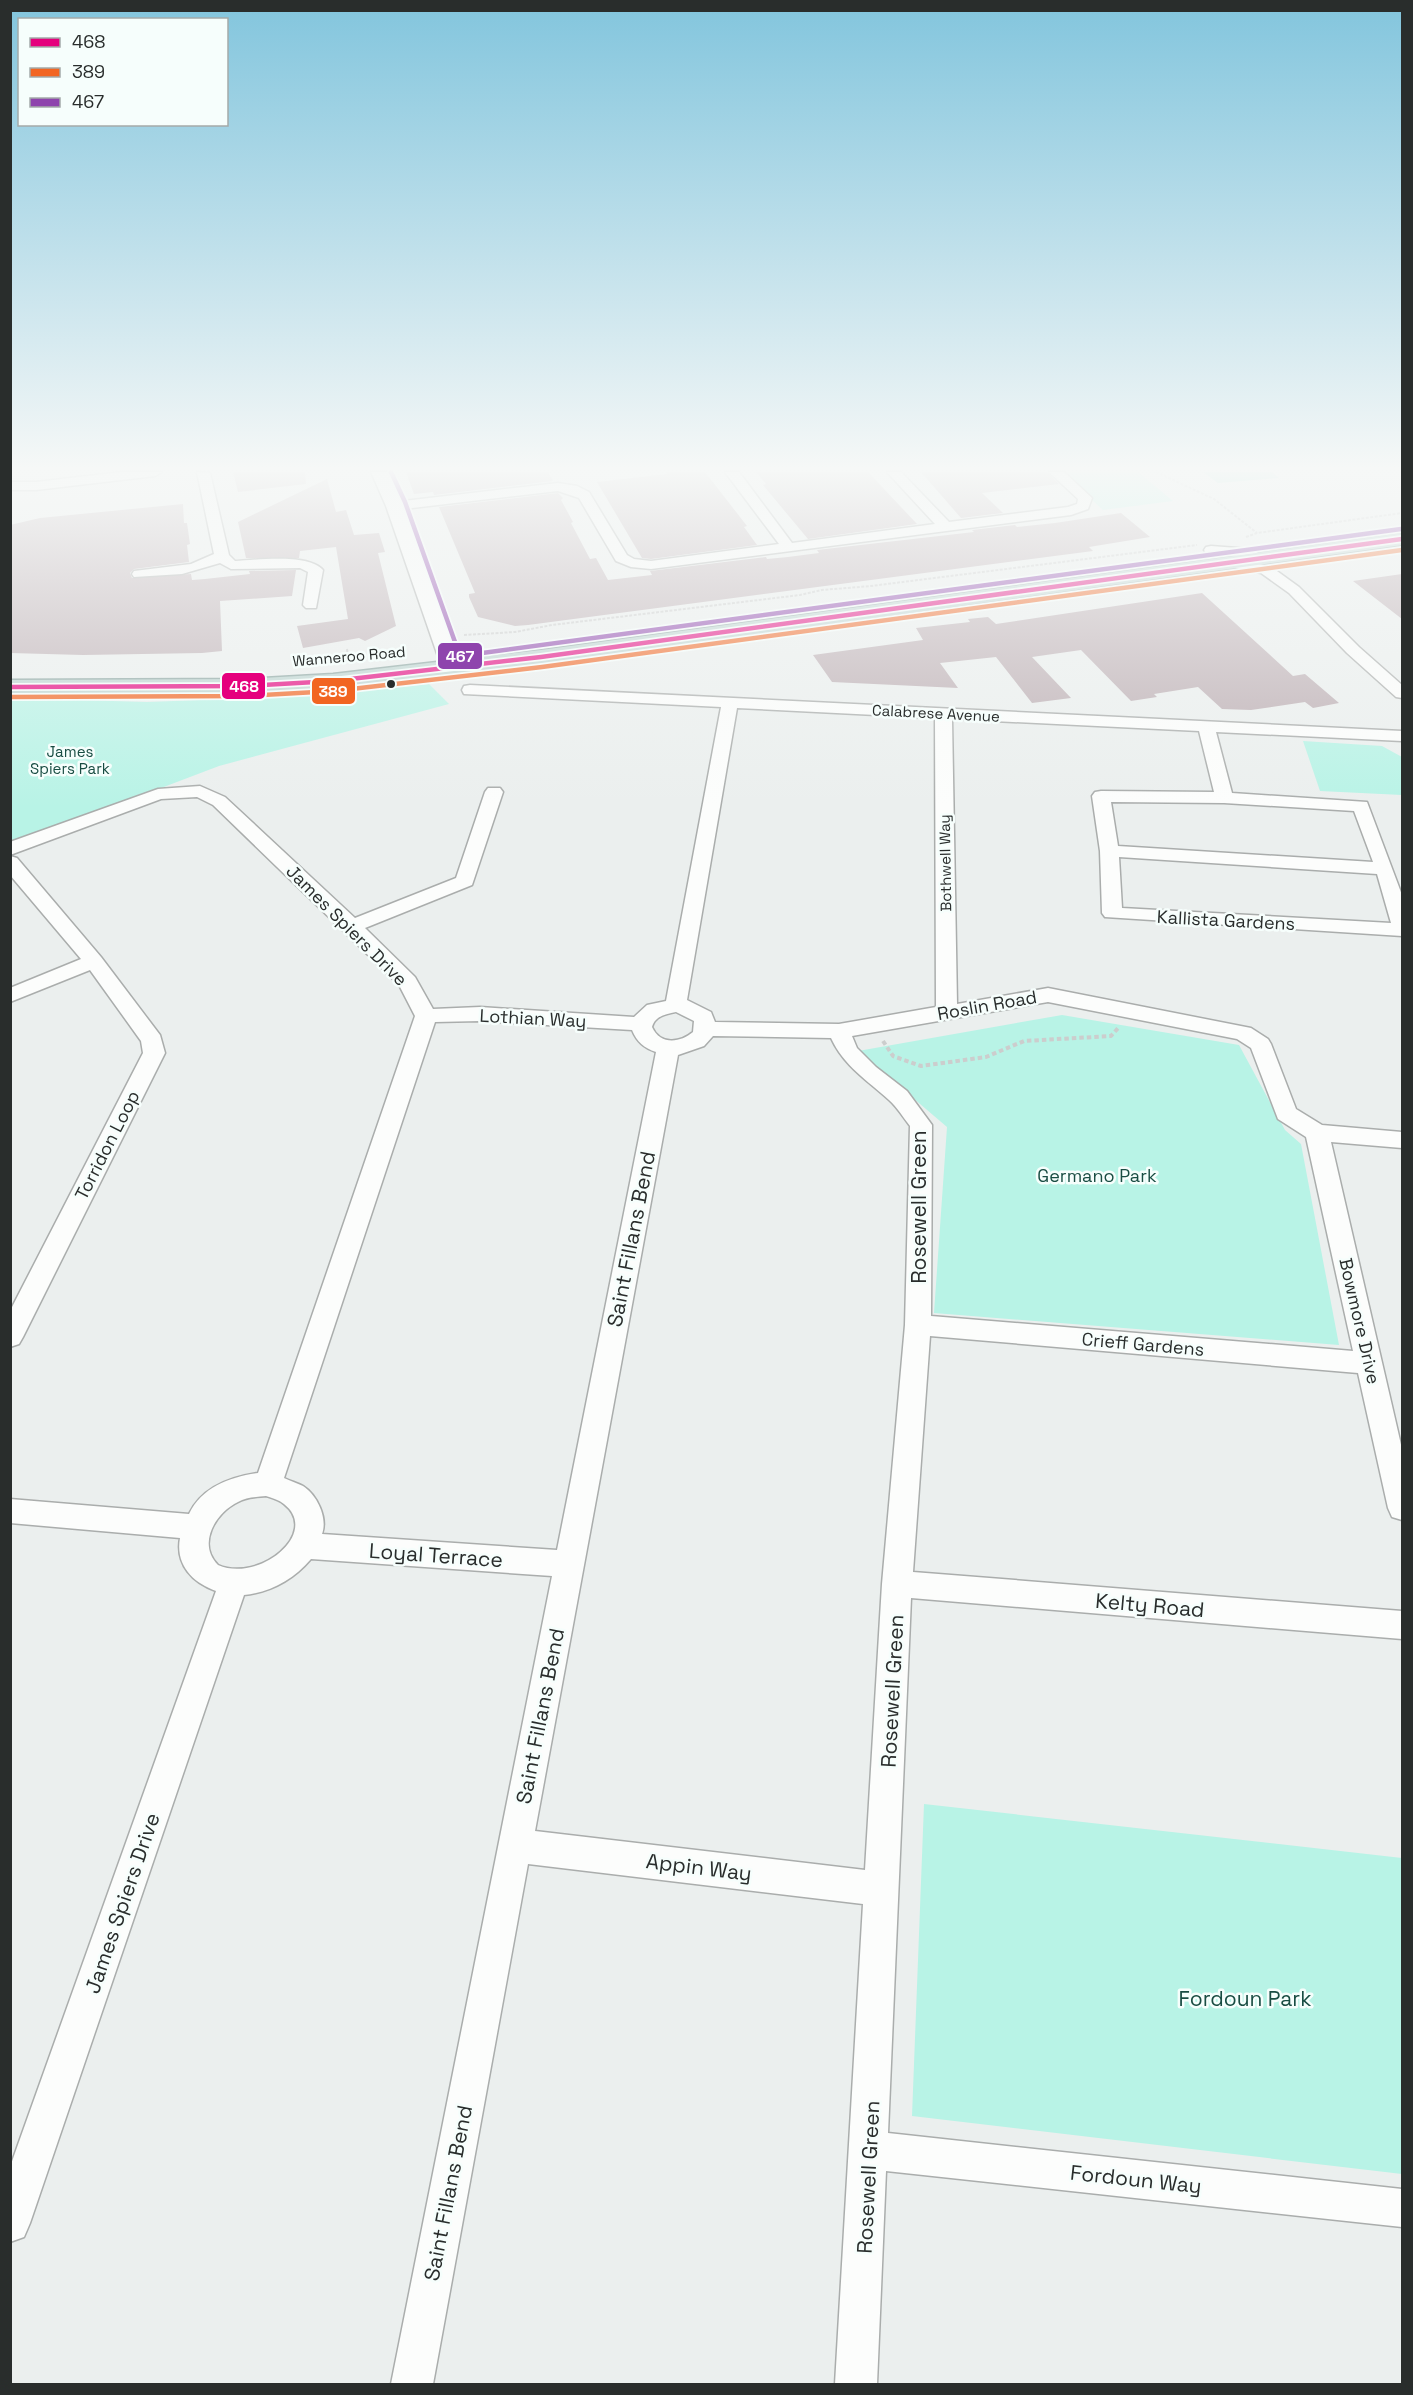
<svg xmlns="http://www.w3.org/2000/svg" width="1413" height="2395" viewBox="0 0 1413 2395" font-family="'Space Grotesk',sans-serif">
<rect width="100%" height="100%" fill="#ebefee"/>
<path fill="#b8f3e6" d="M 1061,472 L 1138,472 L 1173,501 L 1103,510 Z
M 429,684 L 449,704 L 219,766 L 11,845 L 11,698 L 147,702 L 313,696 Z
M 1303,741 L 1382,746 L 1402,757 L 1402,795 L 1320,791 Z
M 1062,1015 L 1239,1045 L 1285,1130 L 1301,1144 L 1339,1345 L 934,1313 L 947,1127 L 858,1051 Z
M 924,1804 L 1402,1858 L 1402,2174 L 912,2116 Z"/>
<path fill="#89decc" d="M 1203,472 L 1272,472 L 1279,478 L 1218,483 Z"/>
<path fill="#bdafb4" d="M 233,472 L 305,472 L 306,484 L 238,492 Z
M 406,472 L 548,472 L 553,481 L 434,495 L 433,492 L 414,494 Z
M 666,472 L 705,472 L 747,526 L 744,527 L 757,545 L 651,559 L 642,558 L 597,482 L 667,474 Z
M 756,472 L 868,472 L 917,524 L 808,539 L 763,485 L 766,484 Z
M 921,472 L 1047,472 L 1059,484 L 982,493 L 1003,513 L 961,518 Z
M 327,479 L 336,512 L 346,510 L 354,535 L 379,533 L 385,552 L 378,553 L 396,626 L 365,641 L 359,638 L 303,648 L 297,626 L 348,619 L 336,547 L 300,551 L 299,558 L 246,558 L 238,522 Z
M 558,493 L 563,498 L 561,500 L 573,522 L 571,523 L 590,559 L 596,558 L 608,580 L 652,575 L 650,571 L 766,557 L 767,559 L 788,557 L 819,553 L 817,550 L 974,532 L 972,530 L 1015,525 L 1017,527 L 1055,523 L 1121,513 L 1150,537 L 1089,547 L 1093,551 L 528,625 L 515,626 L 478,617 L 469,597 L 469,594 L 475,593 L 439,507 Z
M 183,504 L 184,523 L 187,523 L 190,544 L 187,545 L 189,562 L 134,569 L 130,573 L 132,578 L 191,574 L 192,580 L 205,579 L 250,574 L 249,571 L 296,570 L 292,596 L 220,601 L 222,651 L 202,653 L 83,655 L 10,653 L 10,525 L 40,518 Z
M 1402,574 L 1402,619 L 1353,581 Z
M 1202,593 L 1293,676 L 1305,674 L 1339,703 L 1313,708 L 1305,702 L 1251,710 L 1222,709 L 1198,687 L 1154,694 L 1157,697 L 1131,701 L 1081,650 L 1032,657 L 1071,698 L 1032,703 L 996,657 L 940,663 L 958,688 L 832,682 L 813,655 L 923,640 L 916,628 L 970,622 L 968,619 L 988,617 L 996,624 Z"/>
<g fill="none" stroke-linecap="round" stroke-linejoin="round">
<defs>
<path id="street" d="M 122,472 L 162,472 L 155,476 L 36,490 L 10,490 L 10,482 L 36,482 Z
M 197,472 L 210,473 L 229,555 L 235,561 C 257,560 308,553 323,570 L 316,608 L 306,608 L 303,605 L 308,572 L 300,568 L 231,569 L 220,563 L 182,574 L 134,577 L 132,574 L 134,571 L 191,564 L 214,554 Z
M 725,472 L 739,472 L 792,543 L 935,524 L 887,472 L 901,472 L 949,522 L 1068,507 L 1077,504 L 1078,499 L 1049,472 L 1064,472 L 1092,498 L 1088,509 L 1071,515 L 651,569 L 631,567 L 616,561 L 579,498 L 558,491 L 395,510 L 388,506 L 395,502 L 558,483 L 577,486 L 589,492 L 627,555 L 634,559 L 651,561 L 779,544 Z
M 1211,546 L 1251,549 L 1258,553 L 1251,557 L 1206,553 L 1204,550 L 1206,547 Z
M 1230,559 L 1270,566 L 1299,587 L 1359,647 L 1402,685 L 1402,698 L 1396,697 L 1347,653 L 1289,593 L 1261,573 L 1225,566 L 1223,563 L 1225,560 Z
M 470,685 L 1402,731 L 1402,741 L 1216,732 L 1232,793 L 1367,802 L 1402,895 L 1402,936 L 1105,917 L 1102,913 L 1100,851 L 1092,796 L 1095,792 L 1101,791 L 1214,792 L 1199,731 L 952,719 L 957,1004 L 1048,988 L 1251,1028 L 1268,1039 L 1271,1044 L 1296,1109 L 1322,1125 L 1402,1132 L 1402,1148 L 1331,1142 L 1402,1449 L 1402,1520 L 1392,1517 L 1388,1508 L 1358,1373 L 930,1336 L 913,1572 L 1402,1611 L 1402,1639 L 911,1598 L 888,2133 L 1402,2189 L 1402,2227 L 886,2171 L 877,2384 L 835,2384 L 863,1904 L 528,1864 L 433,2384 L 391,2384 L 552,1576 L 311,1559 C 293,1580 271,1592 244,1595 L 30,2223 L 24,2237 L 10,2242 L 10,2167 L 216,1591 C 193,1583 175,1565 180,1538 L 10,1523 L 10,1499 L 189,1514 C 202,1487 230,1477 258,1473 L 415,1016 L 399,985 L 213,805 L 197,797 L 161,799 L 10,855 L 10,842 L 158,789 L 200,786 L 225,797 L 355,918 L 456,878 L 485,792 L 488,788 L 500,788 L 503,792 L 472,885 L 365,928 L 415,977 L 433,1009 L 480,1007 L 634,1017 L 647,1005 L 666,1001 L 721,707 L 464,694 L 462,690 L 464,686 ZM 737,708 L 935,718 L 936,1007 L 839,1024 L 715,1022 L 711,1012 L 687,1000 ZM 1111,802 L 1224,803 L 1354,811 L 1373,862 L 1118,846 ZM 1119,857 L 1377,874 L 1391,923 L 1122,908 ZM 1048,1002 L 1237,1039 L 1251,1048 L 1278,1119 L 1306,1137 L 1353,1351 L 931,1316 L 932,1125 L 907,1091 L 876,1067 L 857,1048 L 852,1036 ZM 676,1012 L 694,1021 L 693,1032 C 680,1043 660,1045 652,1027 C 655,1016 666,1014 676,1012 ZM 480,1021 L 632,1030 C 637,1042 644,1048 656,1052 L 557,1550 L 322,1534 C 328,1518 317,1495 303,1486 C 297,1483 290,1481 284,1478 L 435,1022 ZM 713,1036 L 831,1038 C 844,1066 867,1080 889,1100 C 897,1107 903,1117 910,1126 L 905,1325 L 882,1584 L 865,1870 L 535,1831 L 678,1055 L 704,1046 ZM 266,1496 C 272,1498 279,1500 284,1504 C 321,1533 259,1583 218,1565 C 197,1544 215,1513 238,1502 C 246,1497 257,1497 266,1496 Z
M 10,856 L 17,858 L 101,957 L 160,1035 L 165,1053 L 23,1337 L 19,1344 L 10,1347 L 10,1311 L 143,1053 L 141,1041 L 90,970 L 10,1002 L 10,988 L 81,959 L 10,875 Z"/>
<path id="secondary" d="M 371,472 L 389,472 L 404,506 L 464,668 L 461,673 L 453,675 L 445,673 L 442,668 L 386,506 Z"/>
<path id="highway" d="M 1402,533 L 1402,545 L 541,664 L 333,688 L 247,693 L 10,694 L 10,680 L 247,679 L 333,674 L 541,650 Z"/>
</defs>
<use href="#street" stroke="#aaadac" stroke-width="3"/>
<use href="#secondary" stroke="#aaadac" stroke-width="3"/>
<use href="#highway" stroke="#8aa4a0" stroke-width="3"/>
<path stroke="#cccdcd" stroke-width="2" stroke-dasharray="3 1.5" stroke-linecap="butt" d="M 1156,472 L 1214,499 L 1257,533
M 1246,537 L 1257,533 L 1402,513
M 464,635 L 515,632 L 552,625 L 800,595 L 822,590 L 871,586 L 1197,545
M 347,649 L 349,663"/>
<path stroke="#cccdcd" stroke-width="4" stroke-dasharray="4.5 3" stroke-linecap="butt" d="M 883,1041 L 893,1056 L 921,1066 L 986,1057 L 1024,1041 L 1111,1036 L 1119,1027"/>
<use href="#street" fill="#fcfdfc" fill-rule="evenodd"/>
<use href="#secondary" fill="#fcfdfc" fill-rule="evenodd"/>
<use href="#highway" fill="#bcd4d0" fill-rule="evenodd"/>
<defs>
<path id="bus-1" d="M 10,687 L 247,686 L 333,681 L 541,657 L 1402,539"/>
<path id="bus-2" d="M 10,697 L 247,696 L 334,691 L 542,667 L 1402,550"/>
<path id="bus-3" d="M 391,472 L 405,502 L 460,656 L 1401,529"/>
</defs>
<use href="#bus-1" stroke="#f6fefc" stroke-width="8"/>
<use href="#bus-2" stroke="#f6fefc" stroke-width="8"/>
<use href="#bus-3" stroke="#f6fefc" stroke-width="8"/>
<use href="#bus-1" stroke="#e5007d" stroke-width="4.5"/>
<use href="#bus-2" stroke="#f26522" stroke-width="4.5"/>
<use href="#bus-3" stroke="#8e44ad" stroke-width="4.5"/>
</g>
<linearGradient id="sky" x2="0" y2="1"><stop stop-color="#82c5dd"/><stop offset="0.58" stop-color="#f6f8f7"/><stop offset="1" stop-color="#f6f8f7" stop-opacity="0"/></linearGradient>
<rect width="1413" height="807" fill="url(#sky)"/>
<circle fill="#292d2c" stroke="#f6fefc" stroke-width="2" cx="391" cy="684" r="5"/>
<g text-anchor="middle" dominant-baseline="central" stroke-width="5" stroke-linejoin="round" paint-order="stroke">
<g font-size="15" fill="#292d2c" stroke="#f6fefc">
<text transform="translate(349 656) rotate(-5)">Wanneroo Road</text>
<text transform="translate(936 713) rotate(3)">Calabrese Avenue</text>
<text transform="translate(945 863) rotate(-91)">Bothwell Way</text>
</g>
<g font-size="15" fill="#194d43" stroke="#f6fefc">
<text x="70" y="751">James<tspan x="70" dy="17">Spiers Park</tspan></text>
</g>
<g font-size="18" fill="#292d2c" stroke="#f6fefc">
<text transform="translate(1226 920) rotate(3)">Kallista Gardens</text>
<text transform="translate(347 925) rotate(45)">James Spiers Drive</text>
<text transform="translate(987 1005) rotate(-10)">Roslin Road</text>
<text transform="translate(533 1018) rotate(3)">Lothian Way</text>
<text transform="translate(107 1145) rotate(-63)">Torridon Loop</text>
<text transform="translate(1360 1321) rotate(77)">Bowmore Drive</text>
<text transform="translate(1143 1344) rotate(5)">Crieff Gardens</text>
</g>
<g font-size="18" fill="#194d43" stroke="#f6fefc">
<text x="1097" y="1175">Germano Park</text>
</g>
<g font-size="21" fill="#292d2c" stroke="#f6fefc">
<text transform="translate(918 1207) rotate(-90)">Rosewell Green</text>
<text transform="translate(631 1239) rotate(-79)">Saint Fillans Bend</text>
<text transform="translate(436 1555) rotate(4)">Loyal Terrace</text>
<text transform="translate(1150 1605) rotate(5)">Kelty Road</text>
<text transform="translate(892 1691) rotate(-87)">Rosewell Green</text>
<text transform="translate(540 1716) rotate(-79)">Saint Fillans Bend</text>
<text transform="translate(699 1867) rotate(7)">Appin Way</text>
<text transform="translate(122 1903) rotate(-71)">James Spiers Drive</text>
<text transform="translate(868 2177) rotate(-87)">Rosewell Green</text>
<text transform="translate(1136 2179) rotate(6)">Fordoun Way</text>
<text transform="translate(448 2193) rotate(-79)">Saint Fillans Bend</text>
</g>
<g font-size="21" fill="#194d43" stroke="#f6fefc">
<text x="1245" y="1998">Fordoun Park</text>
</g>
</g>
<g stroke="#f6fefc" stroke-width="2">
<rect x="437" y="642" width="46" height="28" rx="6" fill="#8e44ad"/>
<rect x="221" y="672" width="45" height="28" rx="6" fill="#e5007d"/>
<rect x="311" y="677" width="45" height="28" rx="6" fill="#f26522"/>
</g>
<g font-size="16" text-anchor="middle" font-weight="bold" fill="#fff">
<text x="460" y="662">467</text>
<text x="244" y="692">468</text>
<text x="333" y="697">389</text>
</g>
<rect width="1413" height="2395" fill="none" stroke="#292d2c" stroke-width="24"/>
<rect x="18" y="18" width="210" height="108" fill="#f6fefc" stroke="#a4aaa9" stroke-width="1.5"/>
<rect x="30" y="38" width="30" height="9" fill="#e5007d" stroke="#a4aaa9" stroke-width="1.5"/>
<text x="72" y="48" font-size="18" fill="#292d2c">468</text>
<rect x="30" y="68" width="30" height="9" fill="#f26522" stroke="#a4aaa9" stroke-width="1.5"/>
<text x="72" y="78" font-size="18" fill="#292d2c">389</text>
<rect x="30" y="98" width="30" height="9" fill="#8e44ad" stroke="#a4aaa9" stroke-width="1.5"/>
<text x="72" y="108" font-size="18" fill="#292d2c">467</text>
</svg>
